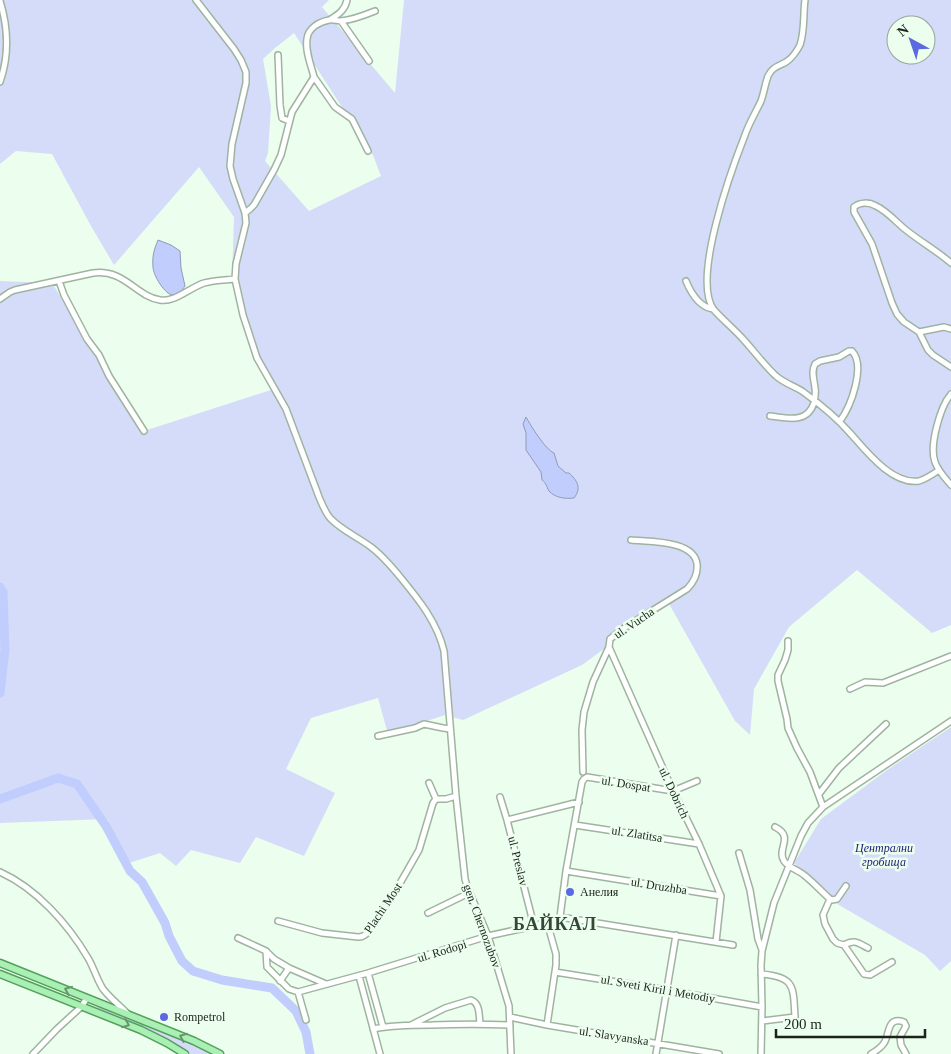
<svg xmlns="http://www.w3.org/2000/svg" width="951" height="1054" viewBox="0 0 951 1054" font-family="Georgia,serif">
<rect width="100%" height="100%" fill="#ecfeed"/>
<path fill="#d5dcf9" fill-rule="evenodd" d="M 0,0 L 329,0 L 322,7 L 395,93 L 404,0 L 951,0 L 951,625 L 932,633 L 857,570 L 789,627 L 754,689 L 750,735 L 735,721 L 668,602 L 582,665 L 463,720 L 449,716 L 444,667 L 445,715 L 388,734 L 378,698 L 311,718 L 286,769 L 335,793 L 304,856 L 256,837 L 240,863 L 191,850 L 176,866 L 160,853 L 129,863 L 107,819 L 0,823 L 0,281 L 52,283 L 144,431 L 274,389 L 257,358 L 232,279 L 234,217 L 199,167 L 114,265 L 91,226 L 52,154 L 16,151 L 0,164 ZM 896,25 L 926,25 L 926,55 L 896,55 ZM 294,33 L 373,155 L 381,176 L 309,211 L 265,161 L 268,153 L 271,106 L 263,59 L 275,48 Z
M 951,727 L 951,961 L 940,971 L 925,955 L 839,905 L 821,892 L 794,863 L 821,819 L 887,770 Z
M 99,1006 L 187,1041 L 214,1054 L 191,1054 L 166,1038 L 126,1020 L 97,1008 Z"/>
<path fill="#c1cdfd" stroke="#8f9ab9" d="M 158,240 L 171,245 L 180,251 L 181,268 L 185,286 C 182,290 179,295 173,295 C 165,295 153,275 153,267 C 152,256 154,250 158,240 Z
M 526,417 C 531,426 545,449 554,453 L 558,466 L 566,473 L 569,473 C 577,480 582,488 574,498 C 566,499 555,498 549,491 C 546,486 547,484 542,480 L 541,472 L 526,450 L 526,433 L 523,424 Z"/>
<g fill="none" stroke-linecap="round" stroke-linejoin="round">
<path stroke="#c1cdfd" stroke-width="9" d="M 0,587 L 3,592 L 5,650 L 0,693
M 0,799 L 58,778 L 77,784 L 106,826 L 130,871 L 142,882 L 165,923 L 169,936 L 182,961 L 193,971 L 222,980 L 272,988 L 296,1011 L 306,1032 L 310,1054"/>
<defs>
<path id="minor" d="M 196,0 L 234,49 L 241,60 L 246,72 L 246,83 L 232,144 L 230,166 L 233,179 L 245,213 L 246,223 L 236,264 L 235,279 L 243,315 L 257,358 L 286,409 L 319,497 C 322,504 325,512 330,518 C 341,530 358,537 371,547 C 383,556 392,567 401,578 C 419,600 437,622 444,651 L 456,796 L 465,879 L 467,886 L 488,936 L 509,1006 L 511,1054
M 805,0 C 803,15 805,30 800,45 C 797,51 791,59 786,62 C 779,66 772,67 768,76 C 765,84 764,93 761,101 C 756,112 749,123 745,135 C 732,168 691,280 714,310 C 723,320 734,329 743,339 C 754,351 764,365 776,376 C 784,383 794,386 802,391 C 820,404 836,417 850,433 C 866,451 892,485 919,481 C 926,479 933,474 939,470
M 0,1 C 8,27 9,56 0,82
M 331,19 C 339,14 345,10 347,0
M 341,21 L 369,61
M 278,55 L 280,105 L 282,118 L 289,121
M 314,77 L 335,107 L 352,119 L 368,151
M 245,213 L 250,209 L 254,205 L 274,170 L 281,155 L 292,112 L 314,77 C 311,65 305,51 307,39 C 308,28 319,22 329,20 C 333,19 337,21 341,21 C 352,20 365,15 375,11
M 951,263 C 937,251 921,242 906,230 C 896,222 887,211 876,206 C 869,202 860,202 854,207 L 854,212 L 872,244 L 892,303 L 897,314 L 904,322 L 919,332 L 928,350 L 933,355 L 951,367
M 59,281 L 64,295 L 87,339 L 99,355 L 109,376 L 144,431
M 686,281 C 691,293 699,307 713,309
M 0,299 L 10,292 L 15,290 L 93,273 C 125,269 135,296 160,300 C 174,303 191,287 204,283 C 214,280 225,280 235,279
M 919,332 L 944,327 L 951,329
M 951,394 C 940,407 929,446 935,462 C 938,471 945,478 951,485
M 770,416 C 787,418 807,424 814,403 C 815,398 816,393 815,388 C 814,379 811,372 815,364 L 820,361 L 839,357 L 849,351 L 852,351 C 866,366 851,406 840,421
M 788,641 L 788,650 L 785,660 L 778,675 L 778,681 L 787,719 L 788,728 L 797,748 L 810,772 L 823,807
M 609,647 L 673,791 L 699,844 L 721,896 L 716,942
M 850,689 L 865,682 L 883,683 L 951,656
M 378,736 L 415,728 L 424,724 L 443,728 L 450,729
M 583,772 L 582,730 L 584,712 L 593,682 L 609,647 L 610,639 L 621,630 L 687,589 C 693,583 698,574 697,564 C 694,540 650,542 631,540
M 429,783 L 436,799 L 446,799 L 456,796
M 819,794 L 839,768 L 886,724
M 500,797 L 507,820 L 534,926
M 507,820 L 579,802
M 575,825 L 699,844
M 775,827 C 795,837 776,849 784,861 C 789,868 798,870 804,875 C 813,882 821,891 830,899 L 832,900 L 837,899 L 846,886
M 739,853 L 750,890 L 758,939 L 762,950
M 566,871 L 721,896
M 0,872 C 36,888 68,924 88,958 C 94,968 97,980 103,989 C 110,998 120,1006 128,1014
M 830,899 L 823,915 L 825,924 L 833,939 L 837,943 L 844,945 L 864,974 L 870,975 L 892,962
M 428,913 L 469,893
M 560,917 L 566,871 L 582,782 L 584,779 L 587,777 L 673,791 L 697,781
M 278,921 L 322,933 L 358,937 C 362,937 365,936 368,932 L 395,892 L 419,850 L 433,803 L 436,799
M 238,938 L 266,951 L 274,959 L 289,968 L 326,984
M 844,945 C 855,939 858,943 868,948
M 266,951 L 267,967 L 289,989 L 298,992
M 555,972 L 667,990 L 762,1007
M 368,973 L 383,1027
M 761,974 C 796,977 793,987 795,1017 L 762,1021
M 359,976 L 380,1054
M 280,981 L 289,968
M 510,1017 L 547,1025 L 719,1054
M 306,1020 L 298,992 L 368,973 L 488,936 L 534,926 L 560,917 L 733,945
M 411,1025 L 445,1008 L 471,1000 C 480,1003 479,1015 480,1024
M 547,1025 L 556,965 L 556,954 L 547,922
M 373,1029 C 392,1025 412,1025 432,1025 C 458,1024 484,1024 510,1025
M 33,1054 L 57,1029 L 81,1007 L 87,998
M 656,1054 L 676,935
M 761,1054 L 762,1007 L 761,965 L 762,951 L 774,903 L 801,836 L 808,823 L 823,807 L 951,721
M 871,1054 C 876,1051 881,1048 884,1043 C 890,1035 886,1016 904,1022 L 906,1026 L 900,1037 L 901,1045 L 906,1054"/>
<path id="major" d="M 0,963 L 194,1041 L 220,1054
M 0,974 L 141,1030 L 167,1043 L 185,1054"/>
</defs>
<use href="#minor" stroke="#9fb4a0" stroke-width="8"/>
<use href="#major" stroke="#53a05d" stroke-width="9"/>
<use href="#minor" stroke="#fff" stroke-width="5"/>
<use href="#major" stroke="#aaefb3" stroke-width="6"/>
</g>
<defs><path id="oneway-chevron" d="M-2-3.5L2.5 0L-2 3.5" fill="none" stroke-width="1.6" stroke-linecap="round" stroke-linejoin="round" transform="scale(1.25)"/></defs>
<g stroke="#6a936f">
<use href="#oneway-chevron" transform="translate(68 990) rotate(-158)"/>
<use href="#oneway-chevron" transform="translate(126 1024) rotate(22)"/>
<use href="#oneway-chevron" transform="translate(183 1037) rotate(-158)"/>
</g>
<g fill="#5c6ae1" stroke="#ecfeed" stroke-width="2">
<circle cx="570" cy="892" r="5"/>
<circle cx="164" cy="1017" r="5"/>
</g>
<g text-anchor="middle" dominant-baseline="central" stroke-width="5" stroke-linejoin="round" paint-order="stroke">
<g font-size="12" fill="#1b231b" stroke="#ecfeed">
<text transform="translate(634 623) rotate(-34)">ul. Vucha</text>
<text transform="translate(626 784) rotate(9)">ul. Dospat</text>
<text transform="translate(674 793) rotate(65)">ul. Dobrich</text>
<text transform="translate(637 834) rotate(9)">ul. Zlatitsa</text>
<text transform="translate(518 861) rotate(76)">ul. Preslav</text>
<text transform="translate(659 886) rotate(9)">ul. Druzhba</text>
<text transform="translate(383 908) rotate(-56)">Plachi Most</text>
<text transform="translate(482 926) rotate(70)">gen. Chernozubov</text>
<text transform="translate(442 951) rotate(-17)">ul. Rodopi</text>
<text transform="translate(658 989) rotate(10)">ul. Sveti Kiril i Metodiy</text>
<text transform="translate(614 1036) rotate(9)">ul. Slavyanska</text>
</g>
<g font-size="12" font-style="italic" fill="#22237a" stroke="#ecfeed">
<text x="884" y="848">Централни<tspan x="884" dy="14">гробища</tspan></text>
</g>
<g font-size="12" fill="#1b231b" stroke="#ecfeed" text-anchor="start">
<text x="580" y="892">Анелия</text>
<text x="174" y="1017">Rompetrol</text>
</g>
<g font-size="18" font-weight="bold" letter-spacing="1" fill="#354736" stroke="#ecfeed">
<text x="555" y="924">БАЙКАЛ</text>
</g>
</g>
<g transform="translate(911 40) rotate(320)"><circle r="24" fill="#ecfeed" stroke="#98a699"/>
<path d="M0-4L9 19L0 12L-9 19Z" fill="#5c6ae1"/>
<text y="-8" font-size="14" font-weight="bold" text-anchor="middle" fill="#1b231b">N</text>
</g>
<path d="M776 1029v8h149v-8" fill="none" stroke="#1b231b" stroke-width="2.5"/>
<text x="784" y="1029" font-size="15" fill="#1b231b" stroke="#ecfeed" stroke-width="4" paint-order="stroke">200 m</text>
</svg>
